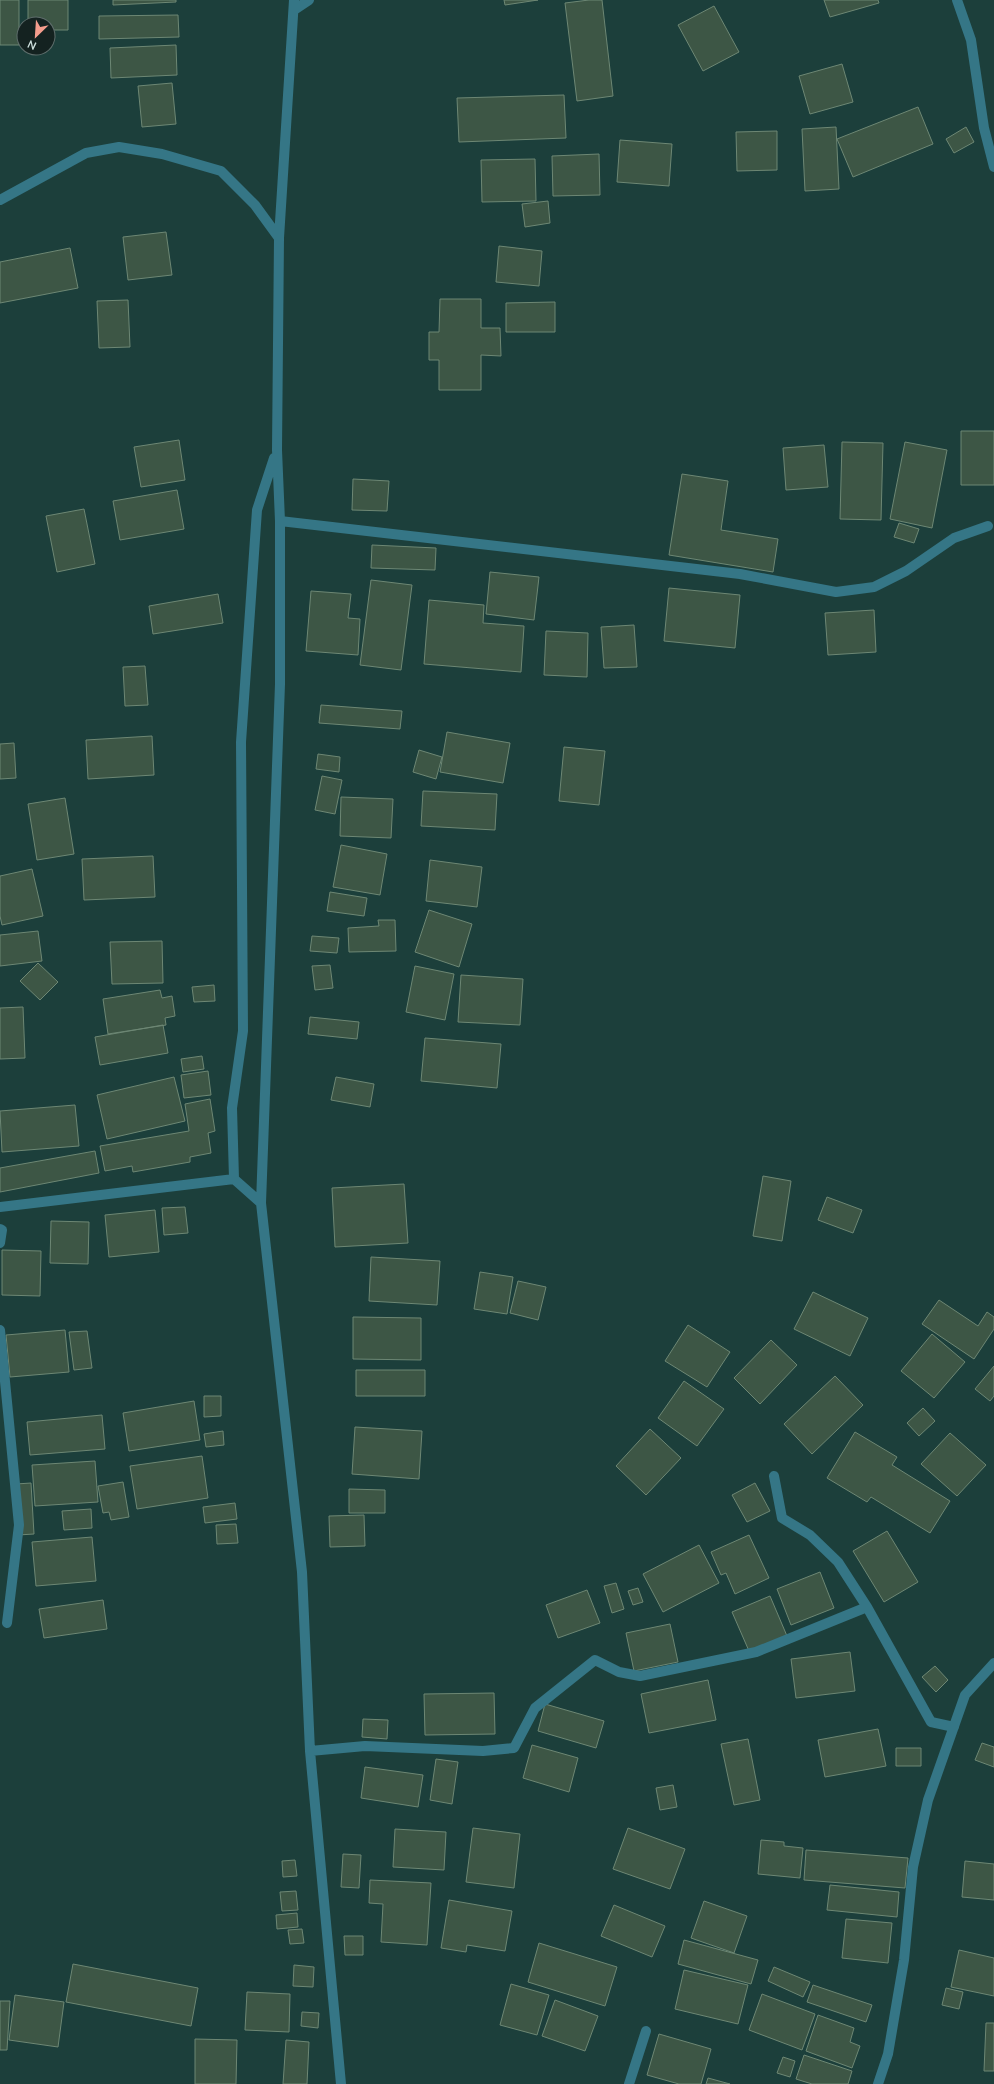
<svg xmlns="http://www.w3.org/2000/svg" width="994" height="2084" viewBox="0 0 994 2084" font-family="'Nunito Sans',sans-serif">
<rect width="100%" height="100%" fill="#1c3f3b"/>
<path fill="#3d5645" stroke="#6d8774" d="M 0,0 L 19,0 L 19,45 L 0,45 Z
M 28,0 L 68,0 L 68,30 L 48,30 L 48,24 L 28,24 Z
M 113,0 L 176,0 L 176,2 L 113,5 Z
M 504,0 L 538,0 L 505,5 Z
M 589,0 L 602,0 L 613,96 L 577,101 L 565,3 Z
M 824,0 L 878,0 L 879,3 L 830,17 Z
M 714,6 L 739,52 L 703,71 L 678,25 Z
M 178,15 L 179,37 L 99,39 L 99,16 Z
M 176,45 L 177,75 L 111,78 L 110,48 Z
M 842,64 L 853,102 L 810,114 L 799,76 Z
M 172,83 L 176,124 L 142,127 L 138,86 Z
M 564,95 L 566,138 L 459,142 L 457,98 Z
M 918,107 L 933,144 L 853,177 L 837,139 Z
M 836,127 L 839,189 L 805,191 L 802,129 Z
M 966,127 L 974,142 L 954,153 L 946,139 Z
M 777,131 L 777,170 L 737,171 L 736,132 Z
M 620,140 L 672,144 L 669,186 L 617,182 Z
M 599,154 L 600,195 L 553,196 L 552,156 Z
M 535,159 L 536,201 L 482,202 L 481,160 Z
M 548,201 L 550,223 L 525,227 L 522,204 Z
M 166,232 L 172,275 L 128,280 L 123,237 Z
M 499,246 L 542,251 L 539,286 L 496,282 Z
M 70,248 L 78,288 L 0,303 L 0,262 Z
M 440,299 L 481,299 L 481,328 L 500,328 L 501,356 L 481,355 L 481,390 L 439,390 L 439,360 L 429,360 L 429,332 L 439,332 Z
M 128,300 L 130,347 L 99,348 L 97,301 Z
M 555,302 L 555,332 L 506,332 L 506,303 Z
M 961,431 L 994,431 L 994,485 L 961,485 Z
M 179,440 L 185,480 L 141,487 L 134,447 Z
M 842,442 L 883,443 L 881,520 L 840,519 Z
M 905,442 L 947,450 L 932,528 L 890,519 Z
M 824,445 L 828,487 L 786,490 L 783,448 Z
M 682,474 L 728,481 L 721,530 L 778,539 L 773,572 L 669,555 Z
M 353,479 L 389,481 L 387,511 L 352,510 Z
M 177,490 L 184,529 L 120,540 L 113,501 Z
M 84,509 L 95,564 L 57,572 L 46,516 Z
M 899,523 L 919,529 L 914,543 L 894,537 Z
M 372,545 L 436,548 L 435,570 L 371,568 Z
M 490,572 L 539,577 L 534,620 L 486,614 Z
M 371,580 L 412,585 L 401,670 L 360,665 Z
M 669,588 L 740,595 L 735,648 L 664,641 Z
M 311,591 L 351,594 L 348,618 L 360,619 L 358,655 L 306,651 Z
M 218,594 L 223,623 L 153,634 L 149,606 Z
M 429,600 L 484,605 L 483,623 L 524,626 L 521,672 L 424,664 Z
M 874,610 L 876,652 L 828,655 L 825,613 Z
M 634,625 L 637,667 L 604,668 L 601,627 Z
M 546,631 L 588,633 L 587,677 L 544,675 Z
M 145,666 L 148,705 L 125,706 L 123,667 Z
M 321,705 L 402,711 L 400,729 L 319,723 Z
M 447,732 L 510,743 L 503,783 L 440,772 Z
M 152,736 L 154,775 L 88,779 L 86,740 Z
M 14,743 L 16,778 L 0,779 L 0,744 Z
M 564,747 L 605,751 L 599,805 L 559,801 Z
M 419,750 L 442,757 L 436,779 L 413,772 Z
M 318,754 L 340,757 L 339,772 L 316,769 Z
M 322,776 L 342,780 L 335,814 L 315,810 Z
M 423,791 L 497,794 L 495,830 L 421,826 Z
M 341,797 L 393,799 L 391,838 L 340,836 Z
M 65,798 L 74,854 L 37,860 L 28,804 Z
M 341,845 L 387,854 L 380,895 L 333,887 Z
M 153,856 L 155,897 L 84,900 L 82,859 Z
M 430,860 L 482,867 L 477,907 L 426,901 Z
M 32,869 L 43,916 L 2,925 L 0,916 L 0,876 Z
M 330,892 L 367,898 L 364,916 L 327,911 Z
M 429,910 L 472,924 L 459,967 L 415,952 Z
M 378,920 L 395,920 L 396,951 L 349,952 L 348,928 L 379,926 Z
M 38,931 L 42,961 L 0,966 L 0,935 Z
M 312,936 L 339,938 L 337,953 L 310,951 Z
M 162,941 L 163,983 L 112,984 L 110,942 Z
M 38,963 L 58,982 L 40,1000 L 20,981 Z
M 330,965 L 333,988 L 315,990 L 312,966 Z
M 415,966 L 454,974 L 445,1020 L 406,1012 Z
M 461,975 L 523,979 L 520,1025 L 458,1022 Z
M 214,985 L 215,1001 L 194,1002 L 192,987 Z
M 160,990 L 162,998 L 172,996 L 175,1016 L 165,1018 L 166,1025 L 108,1034 L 103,999 Z
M 23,1007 L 25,1058 L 0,1059 L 0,1008 Z
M 310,1017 L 359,1022 L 357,1039 L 308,1034 Z
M 163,1025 L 168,1053 L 100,1065 L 95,1037 Z
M 425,1038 L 501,1044 L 497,1088 L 421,1081 Z
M 202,1056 L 204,1069 L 183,1072 L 181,1059 Z
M 208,1071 L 211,1095 L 184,1098 L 181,1075 Z
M 174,1077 L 185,1121 L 107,1139 L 97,1095 Z
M 336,1077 L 374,1084 L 370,1107 L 331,1100 Z
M 210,1099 L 215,1131 L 208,1133 L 211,1153 L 190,1157 L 190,1162 L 133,1172 L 132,1166 L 105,1171 L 100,1146 L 189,1131 L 185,1104 Z
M 75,1105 L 79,1146 L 2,1152 L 0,1111 Z
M 95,1151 L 99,1173 L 0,1192 L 0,1168 Z
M 763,1176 L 791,1181 L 782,1241 L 753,1236 Z
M 404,1184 L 408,1243 L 335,1247 L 332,1188 Z
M 827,1197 L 862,1210 L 853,1233 L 818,1220 Z
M 185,1207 L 188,1233 L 164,1235 L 162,1208 Z
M 155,1210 L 159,1252 L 109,1257 L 105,1215 Z
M 51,1221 L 89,1222 L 88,1264 L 50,1263 Z
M 2,1250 L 41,1251 L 40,1296 L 2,1295 Z
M 371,1257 L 440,1261 L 437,1305 L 369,1301 Z
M 480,1272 L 513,1277 L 507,1314 L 474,1309 Z
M 518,1281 L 546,1287 L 538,1320 L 510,1313 Z
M 813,1292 L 868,1318 L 850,1356 L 794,1329 Z
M 939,1300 L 978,1326 L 987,1312 L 994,1317 L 994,1329 L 974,1359 L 922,1324 Z
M 353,1317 L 421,1318 L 421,1360 L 353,1359 Z
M 688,1325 L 730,1352 L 707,1387 L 665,1361 Z
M 65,1330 L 69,1372 L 10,1377 L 6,1335 Z
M 87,1331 L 92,1368 L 74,1370 L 69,1332 Z
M 932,1334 L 965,1362 L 934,1398 L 901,1371 Z
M 771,1340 L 797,1365 L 760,1404 L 734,1378 Z
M 994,1366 L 994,1396 L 990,1401 L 975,1389 Z
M 356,1370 L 425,1370 L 425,1396 L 356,1396 Z
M 835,1376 L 863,1405 L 812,1454 L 784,1424 Z
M 684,1381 L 724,1409 L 697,1446 L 658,1418 Z
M 204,1396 L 221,1396 L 221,1416 L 204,1417 Z
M 194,1401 L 200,1440 L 129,1451 L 123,1413 Z
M 923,1408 L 935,1421 L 919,1436 L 907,1423 Z
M 102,1415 L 105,1449 L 30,1455 L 27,1422 Z
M 355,1427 L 422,1431 L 419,1479 L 352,1474 Z
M 650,1429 L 681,1458 L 646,1495 L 616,1466 Z
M 223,1431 L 224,1445 L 206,1447 L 204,1434 Z
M 855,1432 L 897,1457 L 892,1465 L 950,1501 L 930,1533 L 871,1497 L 867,1502 L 827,1478 Z
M 950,1433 L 986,1465 L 957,1496 L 921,1464 Z
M 202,1456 L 208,1498 L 137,1509 L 130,1466 Z
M 95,1461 L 98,1502 L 35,1506 L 32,1465 Z
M 123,1482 L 129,1517 L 111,1520 L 109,1512 L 103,1513 L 98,1486 Z
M 31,1483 L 34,1534 L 18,1535 L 16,1484 Z
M 755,1483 L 770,1511 L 747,1522 L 732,1495 Z
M 349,1489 L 385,1490 L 385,1513 L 349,1513 Z
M 235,1503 L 237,1519 L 205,1523 L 203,1507 Z
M 91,1509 L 92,1528 L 64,1530 L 62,1511 Z
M 364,1515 L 365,1546 L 330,1547 L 329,1516 Z
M 236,1524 L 238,1543 L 217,1544 L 216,1525 Z
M 887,1531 L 918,1582 L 884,1602 L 853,1551 Z
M 749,1535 L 769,1578 L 735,1594 L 726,1573 L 721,1575 L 711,1552 Z
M 92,1537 L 96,1581 L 36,1586 L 32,1542 Z
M 699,1545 L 719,1583 L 663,1612 L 643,1574 Z
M 820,1572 L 834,1608 L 791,1625 L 777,1589 Z
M 616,1583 L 624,1609 L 612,1613 L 604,1586 Z
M 638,1588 L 643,1602 L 633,1605 L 628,1591 Z
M 587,1590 L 600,1623 L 558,1638 L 546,1605 Z
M 770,1596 L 787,1636 L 749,1651 L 732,1612 Z
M 103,1600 L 107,1629 L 44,1638 L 39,1609 Z
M 670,1624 L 678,1662 L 634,1671 L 626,1633 Z
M 850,1652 L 855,1691 L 796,1698 L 791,1659 Z
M 935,1666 L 948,1680 L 936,1692 L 922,1677 Z
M 708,1680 L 716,1720 L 649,1733 L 641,1694 Z
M 494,1693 L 495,1734 L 425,1735 L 424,1694 Z
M 545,1704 L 604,1721 L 596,1748 L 538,1731 Z
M 363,1719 L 388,1720 L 387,1739 L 362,1737 Z
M 878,1729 L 886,1766 L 825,1777 L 818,1740 Z
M 748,1739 L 760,1800 L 734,1805 L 721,1744 Z
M 982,1743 L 994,1747 L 994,1767 L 975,1760 Z
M 532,1745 L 578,1758 L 569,1792 L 523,1778 Z
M 896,1748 L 921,1748 L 921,1766 L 896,1766 Z
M 436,1759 L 458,1762 L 452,1804 L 430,1800 Z
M 365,1767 L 423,1775 L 418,1807 L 361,1798 Z
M 673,1785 L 677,1807 L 660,1810 L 656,1788 Z
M 473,1828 L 520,1834 L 514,1888 L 466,1882 Z
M 628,1828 L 685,1849 L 670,1889 L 613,1869 Z
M 395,1829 L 446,1832 L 444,1870 L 393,1867 Z
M 761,1840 L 784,1842 L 784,1846 L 803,1848 L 800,1878 L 758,1874 Z
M 806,1850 L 908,1858 L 905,1888 L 804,1880 Z
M 343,1854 L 361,1855 L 359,1888 L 341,1887 Z
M 295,1860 L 297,1876 L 283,1877 L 282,1861 Z
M 965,1861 L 994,1864 L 994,1900 L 962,1897 Z
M 370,1880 L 431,1883 L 427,1945 L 381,1942 L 383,1904 L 369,1903 Z
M 830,1885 L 899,1892 L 897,1917 L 827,1910 Z
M 296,1891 L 298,1910 L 282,1911 L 280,1892 Z
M 449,1900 L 512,1911 L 505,1951 L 467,1945 L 466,1952 L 441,1948 Z
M 704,1901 L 747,1916 L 734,1953 L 691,1938 Z
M 614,1905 L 665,1926 L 652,1957 L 601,1936 Z
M 297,1913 L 298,1927 L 277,1929 L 276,1915 Z
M 846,1919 L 892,1923 L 888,1963 L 842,1958 Z
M 302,1929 L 304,1943 L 290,1944 L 288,1930 Z
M 344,1936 L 363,1936 L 363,1955 L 345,1955 Z
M 684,1940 L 758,1960 L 751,1984 L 678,1964 Z
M 539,1943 L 617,1967 L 605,2006 L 528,1982 Z
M 959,1950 L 994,1958 L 994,1996 L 951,1987 Z
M 73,1964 L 198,1988 L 191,2026 L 66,2002 Z
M 294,1965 L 314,1967 L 313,1987 L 293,1986 Z
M 774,1967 L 810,1982 L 803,1997 L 768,1981 Z
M 684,1970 L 748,1985 L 738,2024 L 675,2009 Z
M 511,1984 L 549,1995 L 537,2035 L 500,2025 Z
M 813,1985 L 872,2005 L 866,2022 L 807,2002 Z
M 946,1988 L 963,1992 L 959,2009 L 942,2005 Z
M 247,1992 L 290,1994 L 289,2032 L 245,2030 Z
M 762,1994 L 815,2014 L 802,2050 L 749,2030 Z
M 15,1995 L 64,2002 L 58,2047 L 9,2040 Z
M 555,2000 L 598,2016 L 585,2051 L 542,2036 Z
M 0,2001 L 10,2001 L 7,2050 L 0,2050 Z
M 302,2012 L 319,2013 L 318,2028 L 301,2026 Z
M 818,2015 L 854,2028 L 850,2042 L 860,2046 L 852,2068 L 806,2051 Z
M 986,2023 L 994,2023 L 994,2071 L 984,2071 Z
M 659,2034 L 711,2049 L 701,2084 L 679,2084 L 647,2075 Z
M 195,2039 L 237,2040 L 236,2084 L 195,2084 Z
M 286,2040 L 309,2042 L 307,2084 L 283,2084 Z
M 804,2055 L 852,2071 L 848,2084 L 812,2084 L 796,2079 Z
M 783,2057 L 795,2061 L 790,2077 L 777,2073 Z
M 708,2078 L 730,2084 L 706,2084 Z"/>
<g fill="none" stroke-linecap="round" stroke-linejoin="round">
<path stroke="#357686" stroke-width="10" d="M 294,0 L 279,238 L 277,450 L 280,521 L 280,684 L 261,1203 L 302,1572 L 310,1751 L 341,2084
M 957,0 L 971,40 L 984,128 L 994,167
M 294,10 L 309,0
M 0,200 L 86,153 L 119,147 L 162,154 L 221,171 L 255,205 L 279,238
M 280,521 L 740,574 L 836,592 L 874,587 L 906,571 L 954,538 L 988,526
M 234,1179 L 232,1108 L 243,1031 L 241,742 L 257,510 L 274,458
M 0,1207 L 234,1179 L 261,1203
M 0,1229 L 2,1230 L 0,1243
M 0,1330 L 19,1525 L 7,1623
M 774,1476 L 782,1518 L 810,1535 L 838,1562 L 867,1607 L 931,1722 L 954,1727
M 310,1751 L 365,1746 L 483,1751 L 514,1748 L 535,1708 L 595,1660 L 619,1672 L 640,1676 L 756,1652 L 867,1607
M 629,2084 L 646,2031
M 878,2084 L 888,2054 L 904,1960 L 913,1867 L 928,1800 L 965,1695 L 994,1663"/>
</g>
<g transform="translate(36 36) rotate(205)"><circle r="19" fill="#142220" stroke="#5e6d6b"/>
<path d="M0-3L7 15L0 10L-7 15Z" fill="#f49d8d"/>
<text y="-6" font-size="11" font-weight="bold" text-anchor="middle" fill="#ccdedb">N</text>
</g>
</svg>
